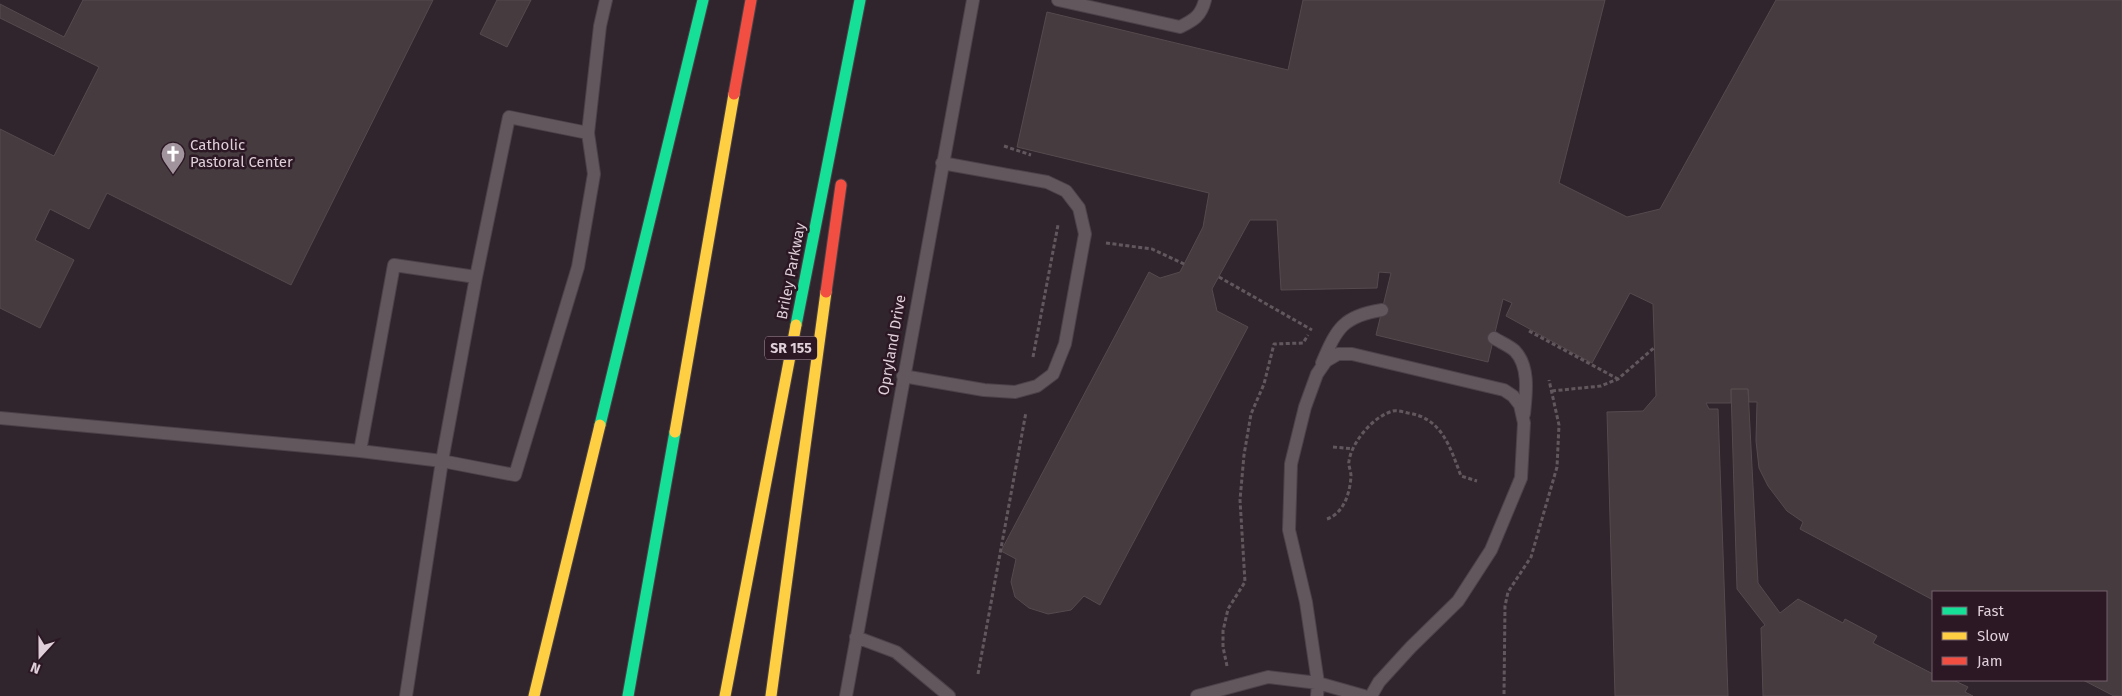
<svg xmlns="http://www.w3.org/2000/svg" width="2122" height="696" viewBox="0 0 2122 696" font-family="'Fira Sans',sans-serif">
<rect width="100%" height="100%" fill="#31252d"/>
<path fill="#463b3f" stroke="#554a4d" d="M 83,0 L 433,0 L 291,285 L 107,193 L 89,229 L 50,209 L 35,240 L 74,260 L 40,328 L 0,308 L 0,129 L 54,156 L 99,67 L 0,18 L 0,4 L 64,37 Z
M 497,0 L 531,0 L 507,47 L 480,34 Z
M 1303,0 L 1605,0 L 1559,183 L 1627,217 L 1660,209 L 1776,0 L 2122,0 L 2122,696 L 2114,696 L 2083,680 L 2106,680 L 2106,592 L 1933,592 L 1933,600 L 1800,529 L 1803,522 L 1787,511 L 1768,486 L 1759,468 L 1756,441 L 1757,402 L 1749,402 L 1748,389 L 1731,389 L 1731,403 L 1706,403 L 1709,409 L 1718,409 L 1728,696 L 1615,696 L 1607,412 L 1643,411 L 1656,396 L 1653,304 L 1630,293 L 1592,363 L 1506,316 L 1512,303 L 1503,299 L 1488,362 L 1376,335 L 1391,273 L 1379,272 L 1377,288 L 1281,290 L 1277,220 L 1250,220 L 1212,289 L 1217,311 L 1248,327 L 1100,605 L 1084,596 L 1071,610 L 1048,614 L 1029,608 L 1015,597 L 1011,582 L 1016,559 L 1001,551 L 1149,272 L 1160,278 L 1180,272 L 1203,227 L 1209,193 L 1017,147 L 1047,12 L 1288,70 Z
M 1731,389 L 1748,389 L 1758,583 L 1780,613 L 1798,599 L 1843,623 L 1845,619 L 1877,636 L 1873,643 L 1933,674 L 1933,680 L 1953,680 L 1968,687 L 1965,692 L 1973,696 L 1763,696 L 1761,628 L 1765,625 L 1737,589 Z"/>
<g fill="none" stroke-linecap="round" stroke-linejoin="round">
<defs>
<path id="lane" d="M 1058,0 L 1180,27 C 1194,20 1201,16 1205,0
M 476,277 L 509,117 L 588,133
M 1494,338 C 1500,342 1510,346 1515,351 C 1530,367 1526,394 1524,414
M 1322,363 C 1337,328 1343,316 1382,310
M 903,376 L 984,390 L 1015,392 L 1037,386 L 1053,374 L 1065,344 L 1085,234 L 1079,208 L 1066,191 L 1047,182 L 942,163
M 0,418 L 360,451 L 394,265 L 476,277 L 442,461 L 406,696
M 360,451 L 442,461 L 515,475 L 578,267 L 594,174 L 588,133 L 600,26 L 606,0
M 856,637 L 896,652 L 949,696
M 846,696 L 973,0
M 1197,696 L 1268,677 L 1318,683 L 1364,696
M 1317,696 L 1318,683 L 1306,602 L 1289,530 L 1291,464 L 1305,407 L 1317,374 L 1326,361 L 1338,354 L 1352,354 L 1504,390 L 1513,396 L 1520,405 L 1524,423 L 1521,478 L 1491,550 L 1458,601 L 1411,647 L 1379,682 L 1371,696"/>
<path id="fast" d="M 796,325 L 860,0
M 600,425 L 703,0
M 628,696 L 675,432"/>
<path id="slow" d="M 675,432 L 734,94
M 534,696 L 600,425
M 725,696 L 796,325
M 771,696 L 826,292"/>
<path id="jam" d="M 734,94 L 751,0
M 826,292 L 841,185"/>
</defs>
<use href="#lane" stroke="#4b4148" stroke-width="14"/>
<use href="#fast" stroke="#4b4148" stroke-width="13"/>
<use href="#slow" stroke="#4b4148" stroke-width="13"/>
<use href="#jam" stroke="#4b4148" stroke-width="13"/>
<path stroke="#61585d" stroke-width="3" stroke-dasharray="4 2.5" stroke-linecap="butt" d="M 1004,146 L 1031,155
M 1106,243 L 1152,249 L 1184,264
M 1219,277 L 1312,330
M 1529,331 L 1618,379
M 1033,357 L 1058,225
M 1552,391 L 1601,386 L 1618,379 L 1655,347
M 1333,447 L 1354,449
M 1327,519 C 1344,513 1350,493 1351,476 C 1351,471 1348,465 1349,461 C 1352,441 1374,416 1393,411 C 1397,410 1403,412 1408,413 C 1442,418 1450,447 1461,476 L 1477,481
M 1227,666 L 1223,647 L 1223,631 L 1228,609 L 1245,582 L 1240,500 L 1244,455 L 1251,414 L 1264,384 L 1274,344 L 1303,343 L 1308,335
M 978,674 L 1026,412
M 1504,694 L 1505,606 L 1508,592 L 1531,557 L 1557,467 L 1559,425 L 1549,380"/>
<use href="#lane" stroke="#62575d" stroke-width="12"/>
<use href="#fast" stroke="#16e098" stroke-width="11"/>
<use href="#slow" stroke="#ffcf43" stroke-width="11"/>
<use href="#jam" stroke="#f24e42" stroke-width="11"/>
</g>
<defs>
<symbol id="church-pin" viewBox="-11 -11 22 30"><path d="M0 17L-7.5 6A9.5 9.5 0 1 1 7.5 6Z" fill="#a1949c" stroke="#2c1724"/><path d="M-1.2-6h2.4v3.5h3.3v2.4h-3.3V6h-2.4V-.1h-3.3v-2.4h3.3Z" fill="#fff"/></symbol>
</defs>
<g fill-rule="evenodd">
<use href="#church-pin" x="159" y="140" width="28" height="38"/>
</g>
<g text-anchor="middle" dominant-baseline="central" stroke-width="5" stroke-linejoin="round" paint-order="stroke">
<rect fill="#2c1724" stroke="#a998a2" stroke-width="1" x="765" y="336.5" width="52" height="23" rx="4"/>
<g font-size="14" font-weight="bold" fill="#decfd8">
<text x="791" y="348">SR 155</text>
</g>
<g font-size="15" fill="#decfd8" stroke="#2c1724" text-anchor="start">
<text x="190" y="145">Catholic<tspan x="190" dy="17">Pastoral Center</tspan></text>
</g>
<g font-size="15" fill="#decfd8" stroke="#2c1724">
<text transform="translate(791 271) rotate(-79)">Briley Parkway</text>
<text transform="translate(892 345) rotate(-80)">Opryland Drive</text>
</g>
</g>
<rect x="1932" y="591" width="175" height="90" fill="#2c1724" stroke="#73616c"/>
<rect x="1942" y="607" width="25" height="8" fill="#16e098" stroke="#73616c"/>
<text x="1977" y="616" font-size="15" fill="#decfd8">Fast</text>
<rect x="1942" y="632" width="25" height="8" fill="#ffcf43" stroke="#73616c"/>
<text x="1977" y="641" font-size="15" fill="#decfd8">Slow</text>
<rect x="1942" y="657" width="25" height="8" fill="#f24e42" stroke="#73616c"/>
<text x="1977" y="666" font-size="15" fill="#decfd8">Jam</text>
<g transform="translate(40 656) rotate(201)" stroke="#2c1724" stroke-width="4" paint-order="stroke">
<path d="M0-4L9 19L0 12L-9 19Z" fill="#decfd8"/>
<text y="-8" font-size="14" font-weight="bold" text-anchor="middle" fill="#decfd8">N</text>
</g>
</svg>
